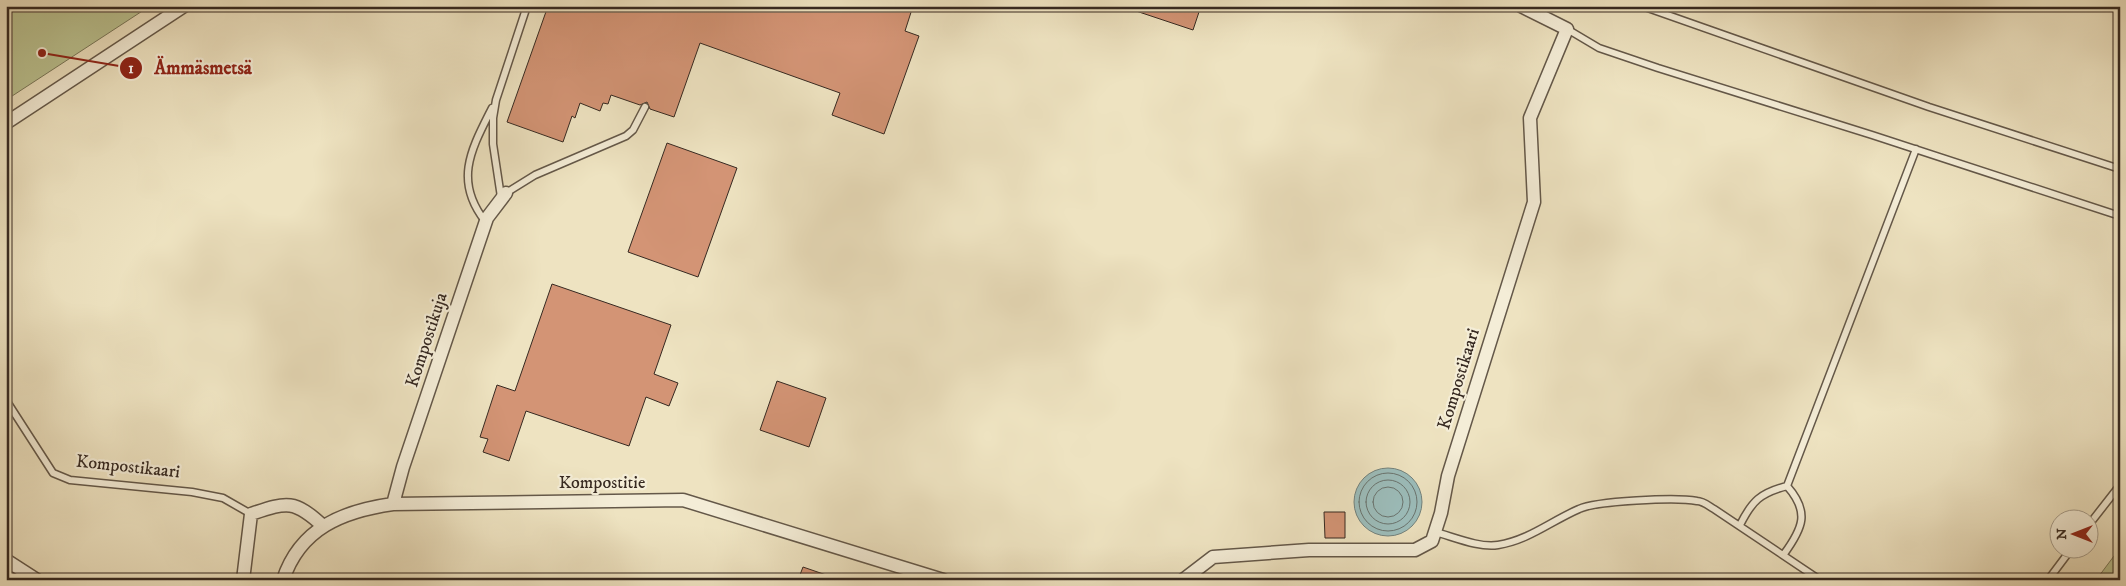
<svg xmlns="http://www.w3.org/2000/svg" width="2126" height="586" viewBox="0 0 2126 586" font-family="'IM FELL DW Pica',serif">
<rect width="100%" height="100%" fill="#eee3c1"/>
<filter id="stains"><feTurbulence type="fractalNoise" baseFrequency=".004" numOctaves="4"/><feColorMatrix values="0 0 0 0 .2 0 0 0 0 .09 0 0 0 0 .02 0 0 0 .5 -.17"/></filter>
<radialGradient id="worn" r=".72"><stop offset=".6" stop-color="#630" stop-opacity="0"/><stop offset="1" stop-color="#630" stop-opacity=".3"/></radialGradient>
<path fill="#bbc391" stroke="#787659" d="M 6,6 L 150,6 L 6,100 Z
M 2120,548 L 2120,580 L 2096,580 Z"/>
<path fill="#9cbdbb" stroke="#73827d" d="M1354 502a34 34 0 1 1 68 0a34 34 0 1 1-68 0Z"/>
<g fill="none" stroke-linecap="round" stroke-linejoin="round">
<path stroke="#69736e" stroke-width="1" d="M1359 502a29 29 0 1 1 58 0a29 29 0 1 1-58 0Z
M1366 502a22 22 0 1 1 44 0a22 22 0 1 1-44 0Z
M1373 502a15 15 0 1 1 30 0a15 15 0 1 1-30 0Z"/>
</g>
<path fill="#d39475" stroke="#362921" d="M 548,6 L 913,6 L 905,31 L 919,36 L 884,134 L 832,115 L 840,93 L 700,43 L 674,117 L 650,109 L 647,102 L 640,105 L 611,95 L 608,104 L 603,103 L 600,111 L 580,103 L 575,118 L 572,116 L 563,142 L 507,122 Z
M 1128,6 L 1201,6 L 1193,30 L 1127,8 Z
M 667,143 L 737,168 L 698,277 L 628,252 Z
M 552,284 L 671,325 L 654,374 L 678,383 L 669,406 L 646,397 L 629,446 L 526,411 L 509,461 L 483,452 L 488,439 L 480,437 L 497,385 L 515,391 Z
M 777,381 L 826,398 L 809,447 L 760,430 Z
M 1324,512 L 1345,512 L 1345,538 L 1325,538 Z
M 803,567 L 835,578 L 834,580 L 798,580 Z"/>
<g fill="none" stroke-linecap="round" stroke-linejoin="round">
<defs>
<path id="service" d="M 1642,6 L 1929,107 L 2120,169
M 1567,29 L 1599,48 L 1658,68 L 1872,135 L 2120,216
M 506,193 L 535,175 L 626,136 L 633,130 L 645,107
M 501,197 L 493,144 L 493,118 L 496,100 L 527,6
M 485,221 C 453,180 472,148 492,108
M 6,400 L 53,473 L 70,480 L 192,492 L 223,498 L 251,514
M 1740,525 C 1752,501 1760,493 1787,486 L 1916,149
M 2088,526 L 2120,485
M 1435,532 C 1454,537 1479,548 1498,545 C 1529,540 1551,521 1579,509 C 1596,501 1676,497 1697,501 C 1703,501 1709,506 1714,509 L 1820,580
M 1784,554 C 1803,528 1810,512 1787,486
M 2048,580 L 2072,548"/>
<path id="minor" d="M 6,123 L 184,6
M 393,504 L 403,467 L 487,218 L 506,193
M 6,560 L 37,580
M 243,580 L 251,514 C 287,502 294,499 323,526
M 283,580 C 300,528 343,511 393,504 L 683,500 L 943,580
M 1183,580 L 1213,557 L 1309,550 L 1415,550 L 1432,541 L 1441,513 L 1448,476 L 1534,202 L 1530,118 L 1567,29 L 1521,6"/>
</defs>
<use href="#service" stroke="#645849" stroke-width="9"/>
<use href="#minor" stroke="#645849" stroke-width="15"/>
<use href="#service" stroke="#f4edd7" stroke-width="6"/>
<use href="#minor" stroke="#f4edd7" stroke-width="12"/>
</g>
<g text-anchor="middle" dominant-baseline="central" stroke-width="4.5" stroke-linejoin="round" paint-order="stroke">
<g font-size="18" fill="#362921" stroke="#f4edd7">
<text transform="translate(427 340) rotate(-72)">Kompostikuja</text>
<text transform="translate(1459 379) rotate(-73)">Kompostikaari</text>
<text transform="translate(128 467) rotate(6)">Kompostikaari</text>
<text x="602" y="483">Kompostitie</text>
</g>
</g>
<path fill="none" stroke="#8f2418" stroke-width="2" d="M42 53L131 68"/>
<g fill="#8f2418" stroke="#f4edd7" stroke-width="2">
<circle cx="42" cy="53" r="5"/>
<circle cx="131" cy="68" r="12"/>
</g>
<g font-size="15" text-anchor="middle" font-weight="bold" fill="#fff">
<text x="131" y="73">1</text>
</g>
<g font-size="19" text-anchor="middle" font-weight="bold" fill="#8f2418" stroke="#f4edd7" stroke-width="4.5" stroke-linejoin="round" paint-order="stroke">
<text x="203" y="74">Ämmäsmetsä</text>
</g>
<rect width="2126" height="586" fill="none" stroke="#eee3c1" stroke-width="25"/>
<rect x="8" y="8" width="2111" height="571" fill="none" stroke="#362921" stroke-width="2.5"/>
<rect x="12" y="12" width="2101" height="561" fill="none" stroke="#362921"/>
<g transform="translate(2074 534) rotate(270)"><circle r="24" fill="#f4edd7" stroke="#a89f8e"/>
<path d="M0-4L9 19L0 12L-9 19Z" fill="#8f2418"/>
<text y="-8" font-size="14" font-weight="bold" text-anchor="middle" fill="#362921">N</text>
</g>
<rect width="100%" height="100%" filter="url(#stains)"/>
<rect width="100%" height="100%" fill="url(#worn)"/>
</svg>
